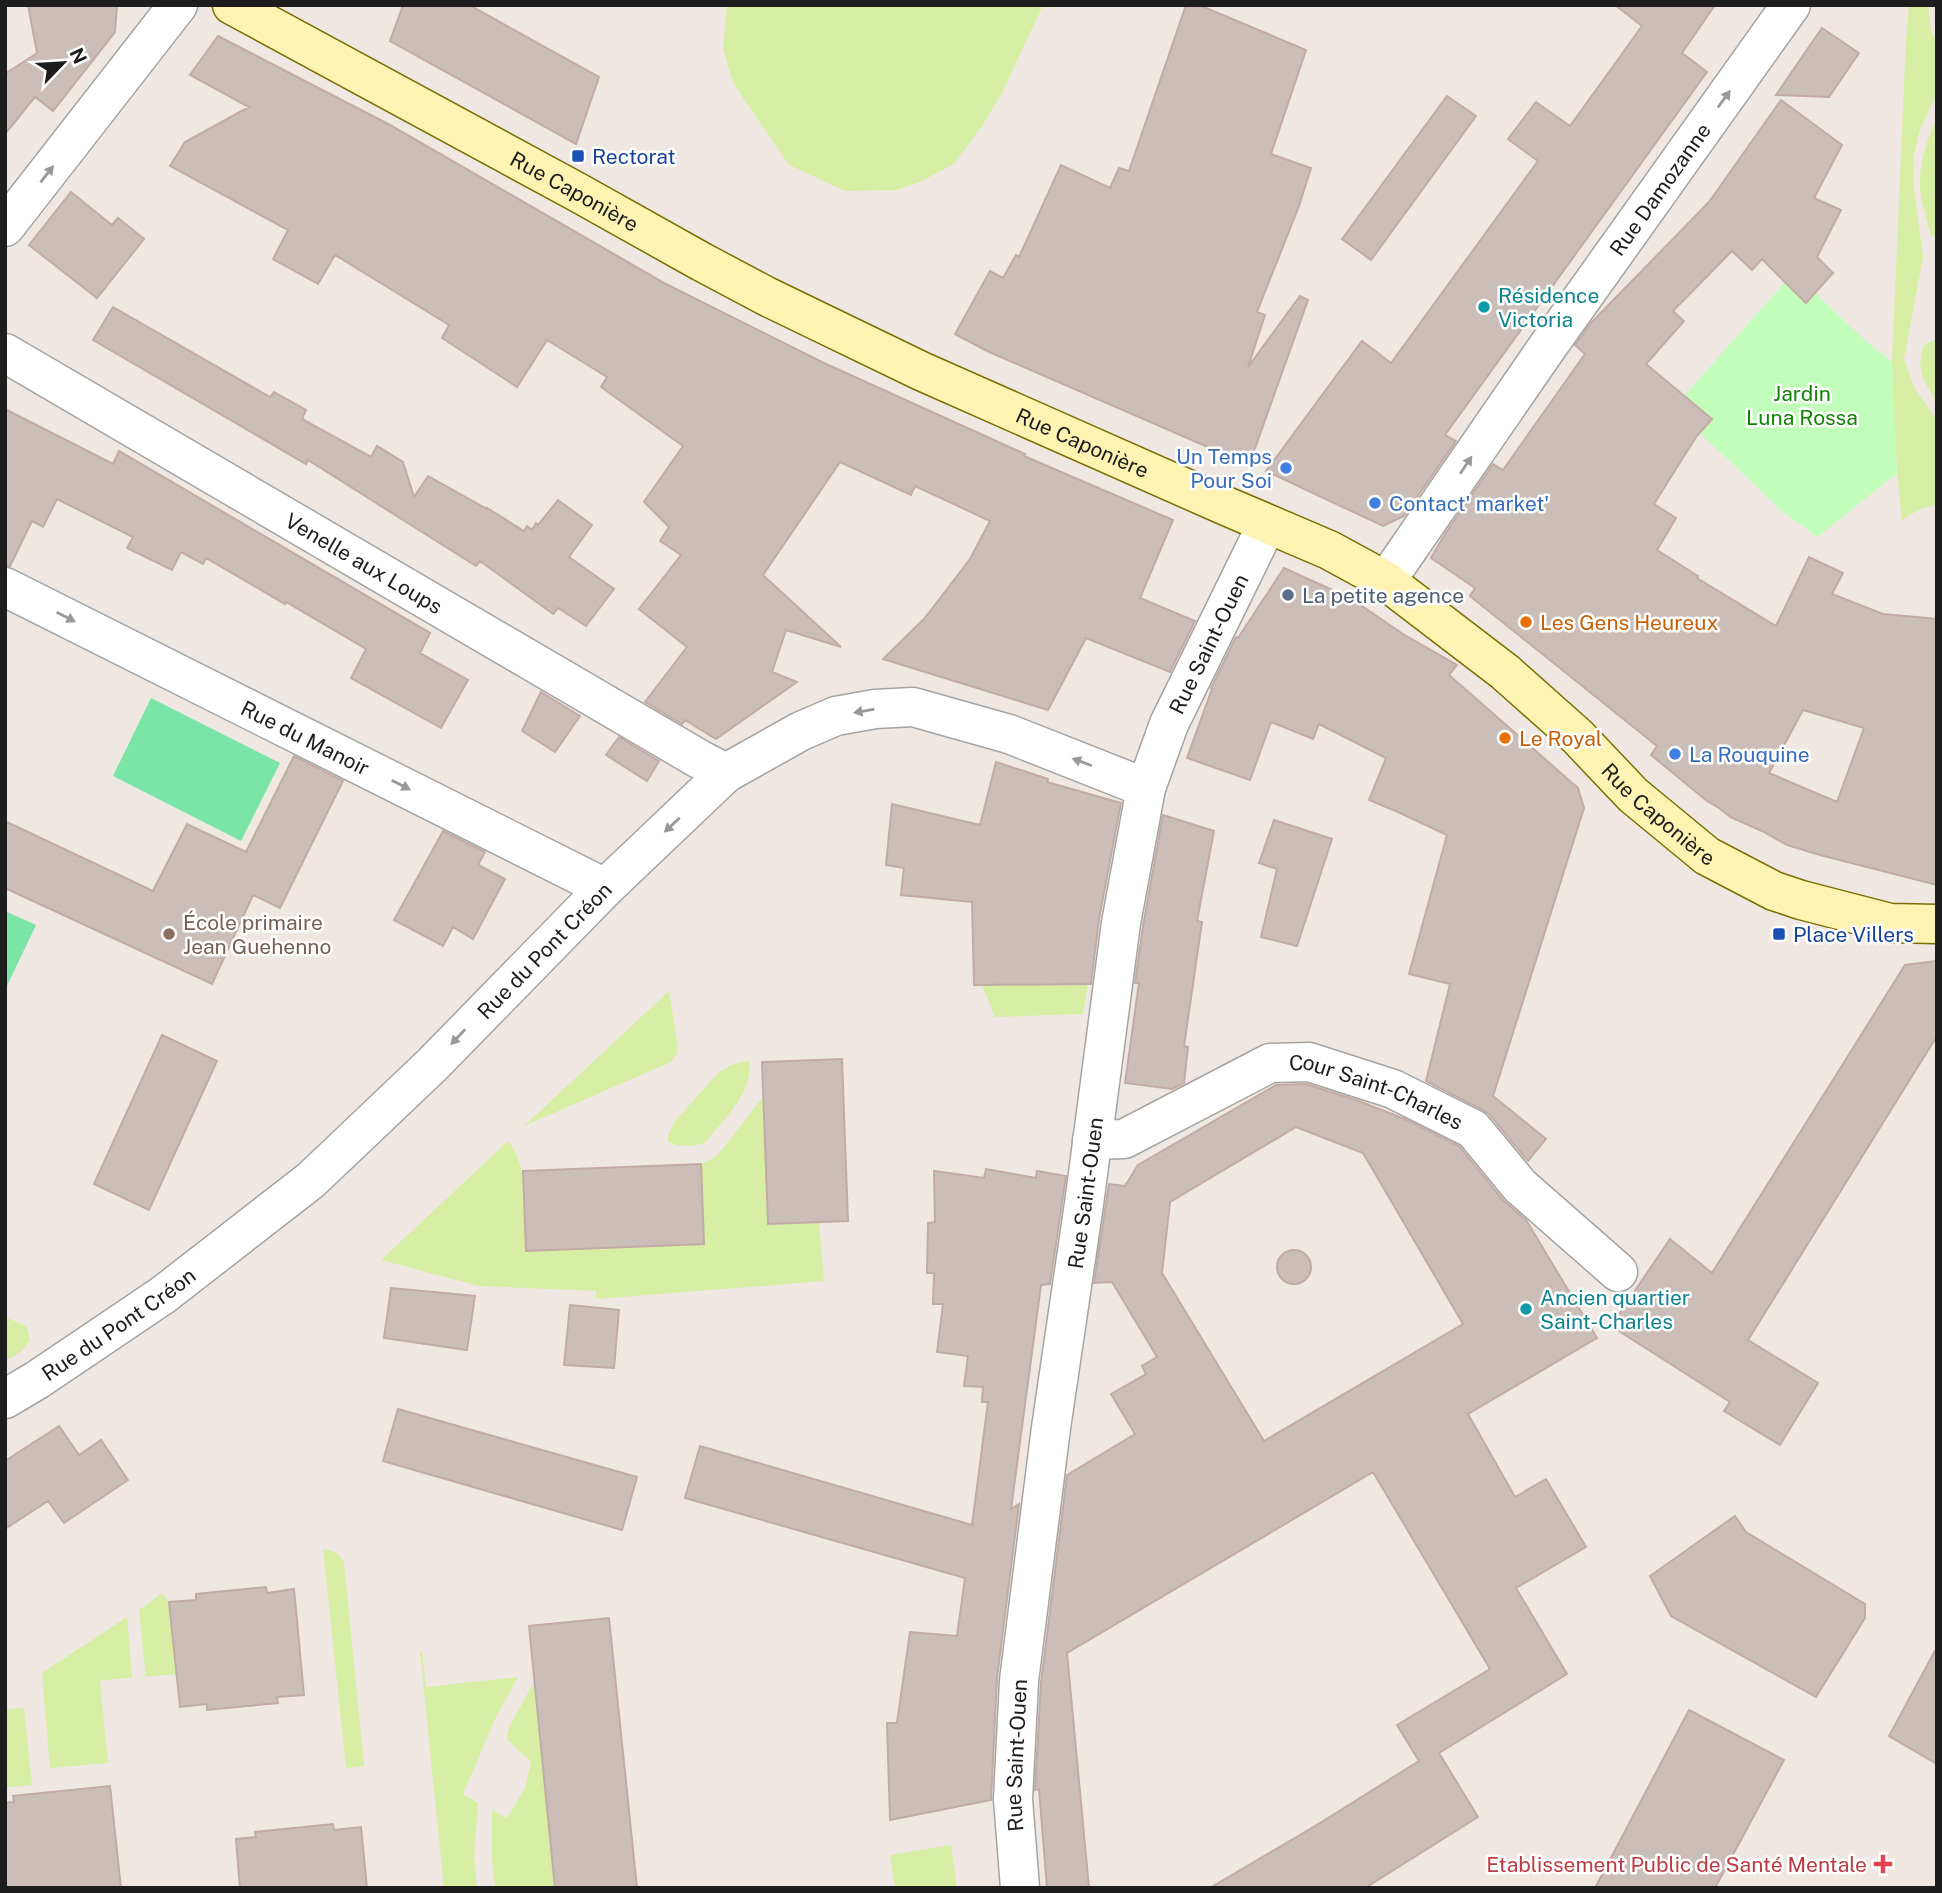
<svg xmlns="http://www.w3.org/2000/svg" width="1942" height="1893" viewBox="0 0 1942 1893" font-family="'Public Sans',sans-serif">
<rect width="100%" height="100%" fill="#efe8e2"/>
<path fill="#d7eea4" d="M 727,5 L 1043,5 L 1003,91 L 982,126 L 954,164 L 918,183 L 896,190 L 845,191 L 789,165 L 733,83 L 723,49 Z
M 1909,5 L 1928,5 L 1931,31 L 1937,43 L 1937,94 L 1920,129 L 1913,159 L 1914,189 L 1923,257 L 1904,359 L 1914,388 L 1937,420 L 1937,505 C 1923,507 1913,512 1902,521 L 1897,473 L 1892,362 L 1906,39 Z
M 1937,118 L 1937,236 L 1931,237 C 1928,221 1921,204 1920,188 C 1919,164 1927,139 1937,118 Z
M 1937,339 L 1937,402 C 1924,381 1915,370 1924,345 Z
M 1088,984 L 1083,1014 L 995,1017 L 982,985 Z
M 669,991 L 677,1041 L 677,1054 L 671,1062 L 524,1126 Z
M 749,1060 C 754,1092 725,1117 707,1141 C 695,1148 681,1147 668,1142 L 668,1135 L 675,1121 L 718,1073 L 731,1065 Z
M 763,1097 L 768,1224 L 819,1222 L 824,1281 L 596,1299 L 596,1291 L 479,1286 L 381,1260 L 508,1141 C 530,1166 525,1218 526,1251 L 704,1244 L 701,1164 L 710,1160 L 719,1153 Z
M 5,1317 L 26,1326 L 30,1340 L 22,1351 L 5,1361 Z
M 323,1548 L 338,1554 L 344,1562 L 364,1766 L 346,1768 Z
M 162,1593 L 169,1602 L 176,1674 L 146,1677 L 139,1610 Z
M 127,1617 L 132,1677 L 100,1681 L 108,1763 L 50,1768 L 42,1673 Z
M 422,1651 L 426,1687 L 518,1677 L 495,1719 L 463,1794 L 478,1803 L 474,1857 L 477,1888 L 444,1888 L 420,1652 Z
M 534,1682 L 555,1888 L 495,1888 L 492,1857 L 492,1810 L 507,1818 L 525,1788 L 531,1762 L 507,1739 L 509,1727 Z
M 24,1708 L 32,1785 L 5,1788 L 5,1709 Z
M 951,1845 L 957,1888 L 895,1888 L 890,1855 Z"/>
<path fill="#c3fdbb" d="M 1785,282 L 1806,303 L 1816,292 L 1820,298 L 1868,343 L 1892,362 L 1897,473 L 1820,535 L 1819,538 L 1784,513 L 1700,433 L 1711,419 L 1684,396 Z"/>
<path fill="#7ae5a6" d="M 151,698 L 280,763 L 241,841 L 113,776 Z
M 5,911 L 36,925 L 5,990 Z"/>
<path fill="#cbbdb8" stroke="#c2aba4" stroke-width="2" fill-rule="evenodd" d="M 28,5 L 117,5 L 115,32 L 53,111 L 35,97 L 5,134 L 5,74 L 37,53 Z
M 403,5 L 471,6 L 599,77 L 576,144 L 390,41 Z
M 1186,5 L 1199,5 L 1306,50 L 1271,154 L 1311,168 L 1299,206 L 1257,312 L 1265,315 L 1248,367 L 1300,296 L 1308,300 L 1249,465 L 987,351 L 955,334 L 990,271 L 1003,278 L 1016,255 L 1019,257 L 1061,165 L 1110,188 L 1119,168 L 1129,171 Z
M 1615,5 L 1715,5 L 1682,53 L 1707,72 L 1445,435 L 1456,441 L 1404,516 L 1383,526 L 1266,471 L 1362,341 L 1391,363 L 1538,161 L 1508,139 L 1536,102 L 1570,126 L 1642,26 Z
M 1822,28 L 1859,53 L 1829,97 L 1776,95 Z
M 218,36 L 390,125 L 666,284 L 824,363 L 1025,454 L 1024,456 L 1173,520 L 1140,598 L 1195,621 L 1170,672 L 1086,638 L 1048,710 L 883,659 L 924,619 L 970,559 L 990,521 L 915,486 L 911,495 L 840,462 L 763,575 L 841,647 L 786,630 L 772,672 L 797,682 L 716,739 L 685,720 L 682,724 L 645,702 L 687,647 L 639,609 L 681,555 L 660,541 L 669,527 L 644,502 L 683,446 L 601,387 L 607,377 L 547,340 L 517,387 L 442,338 L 449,325 L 335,255 L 318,284 L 273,259 L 288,230 L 170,166 L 185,142 L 249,107 L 190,75 Z
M 1447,96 L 1476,116 L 1371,260 L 1342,239 Z
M 1781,100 L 1842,145 L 1814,198 L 1841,210 L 1817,257 L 1833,273 L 1806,303 L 1762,259 L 1752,270 L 1732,251 L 1673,311 L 1684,321 L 1646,364 L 1712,419 L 1696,437 L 1654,504 L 1676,518 L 1657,550 L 1698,576 L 1697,578 L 1776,626 L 1809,557 L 1843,573 L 1832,594 L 1883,614 L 1937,619 L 1937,885 L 1820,855 L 1787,845 L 1762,831 L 1730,817 L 1719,808 L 1707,801 L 1651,755 L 1657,746 L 1470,596 L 1475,588 L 1431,558 L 1445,534 L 1493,464 L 1503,470 L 1585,354 L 1575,345 L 1591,323 L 1709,202 ZM 1803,710 L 1864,728 L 1837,802 L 1769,773 Z
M 71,192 L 112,225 L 118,218 L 144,239 L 97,298 L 29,245 Z
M 113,307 L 270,397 L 274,392 L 306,410 L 302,419 L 371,457 L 377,446 L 403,462 L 414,497 L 428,476 L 487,509 L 487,508 L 524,531 L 527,526 L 532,530 L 536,523 L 538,525 L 558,500 L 592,525 L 569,557 L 614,589 L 586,626 L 558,608 L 553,614 L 480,561 L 476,566 L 308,460 L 306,464 L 93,340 Z
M 5,409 L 113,464 L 119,451 L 430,633 L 420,653 L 468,680 L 441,728 L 351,678 L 366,649 L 286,602 L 285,604 L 206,558 L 203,564 L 181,552 L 172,570 L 127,548 L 133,537 L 57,499 L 43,527 L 32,521 L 10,566 L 5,565 Z
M 1284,568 L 1350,598 L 1403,634 L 1457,665 L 1449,675 L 1578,788 L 1584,808 L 1493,1096 L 1546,1139 L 1528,1161 L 1490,1115 L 1483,1110 L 1426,1081 L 1450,984 L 1409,974 L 1447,835 L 1398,812 L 1369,800 L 1386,758 L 1319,724 L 1313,739 L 1271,722 L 1250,780 L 1187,758 L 1212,689 L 1211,688 L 1236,637 L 1238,638 Z
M 541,692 L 580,716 L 555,752 L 522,731 Z
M 619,737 L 659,761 L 647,781 L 606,755 Z
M 294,756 L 343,781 L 280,908 L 253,895 L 212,984 L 5,888 L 5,821 L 153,891 L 187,824 L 246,852 Z
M 996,762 L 1048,779 L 1047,782 L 1121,803 L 1099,919 L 1091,984 L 974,985 L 972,902 L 901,895 L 904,868 L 886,865 L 892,804 L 980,825 Z
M 1163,815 L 1214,831 L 1197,921 L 1202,922 L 1184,1046 L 1188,1047 L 1184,1083 L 1172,1089 L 1125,1083 L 1139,983 L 1135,983 L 1143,926 Z
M 1274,820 L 1332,839 L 1297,946 L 1261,937 L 1277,869 L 1259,863 Z
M 443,831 L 485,852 L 478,865 L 505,879 L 473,939 L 453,927 L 443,946 L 394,920 Z
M 1937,961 L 1937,1036 L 1748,1340 L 1818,1383 L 1780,1445 L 1724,1411 L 1730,1402 L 1611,1326 L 1670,1239 L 1712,1273 L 1905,965 Z
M 162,1035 L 217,1061 L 149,1210 L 94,1184 Z
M 842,1059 L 848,1221 L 768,1224 L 762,1062 Z
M 1306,1084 L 1356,1100 L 1405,1119 L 1459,1146 L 1503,1200 L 1526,1220 L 1597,1338 L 1468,1414 L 1515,1497 L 1546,1479 L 1586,1547 L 1516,1588 L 1567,1674 L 1439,1753 L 1478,1817 L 1365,1888 L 1210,1888 L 1320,1823 L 1419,1761 L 1397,1725 L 1490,1669 L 1373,1472 L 1067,1653 L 1089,1888 L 1047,1888 L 1039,1789 L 1035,1790 L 1041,1683 L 1067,1475 L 1135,1434 L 1111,1394 L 1146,1374 L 1142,1366 L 1157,1357 L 1112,1282 L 1094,1283 L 1109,1184 L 1125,1186 L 1138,1165 L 1276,1085 ZM 1296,1127 L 1363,1153 L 1463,1324 L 1264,1441 L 1162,1273 L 1170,1202 Z
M 701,1164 L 704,1244 L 526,1251 L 523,1171 Z
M 986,1169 L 1036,1178 L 1037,1171 L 1066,1176 L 1050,1284 L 1041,1285 L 1011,1509 L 1019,1504 L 997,1678 L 991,1800 L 890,1820 L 887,1723 L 897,1723 L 910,1632 L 957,1636 L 965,1578 L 685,1498 L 700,1446 L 972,1525 L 988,1402 L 982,1402 L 983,1387 L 964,1386 L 968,1356 L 937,1352 L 943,1304 L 933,1304 L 934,1273 L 927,1273 L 928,1223 L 935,1222 L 934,1171 L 984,1178 Z
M1277 1267a17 17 0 1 1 34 0a17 17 0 1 1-34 0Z
M 391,1288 L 475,1296 L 467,1350 L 384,1338 Z
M 570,1305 L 619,1310 L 614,1368 L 564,1365 Z
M 398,1409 L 637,1477 L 622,1530 L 383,1461 Z
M 59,1426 L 79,1455 L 101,1440 L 128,1480 L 64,1523 L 48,1501 L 5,1529 L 5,1461 Z
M 1735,1516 L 1746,1532 L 1865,1604 L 1865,1618 L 1816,1697 L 1671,1616 L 1650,1576 Z
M 266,1587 L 267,1593 L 294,1589 L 304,1695 L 277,1697 L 278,1703 L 207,1710 L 207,1704 L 180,1707 L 169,1602 L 196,1600 L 196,1594 Z
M 609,1618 L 637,1888 L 555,1888 L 529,1626 Z
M 1937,1647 L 1937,1764 L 1889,1736 Z
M 1689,1710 L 1784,1760 L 1715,1888 L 1595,1888 Z
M 110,1786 L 121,1888 L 5,1888 L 5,1803 L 14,1802 L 13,1796 Z
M 333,1824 L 334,1830 L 361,1827 L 367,1888 L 240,1888 L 236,1839 L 256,1837 L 255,1832 Z"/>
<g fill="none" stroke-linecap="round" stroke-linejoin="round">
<defs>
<g id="minor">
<path id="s1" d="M 5,353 L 699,759 L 726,773"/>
<path id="s2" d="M 5,587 L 605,888"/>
<path id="s3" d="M 1092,1140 L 1124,1139 L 1270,1063 L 1309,1062 L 1393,1089 L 1473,1129 L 1520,1186 L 1618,1272"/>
<path id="s4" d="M 5,1399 L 37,1380 L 163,1295 L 311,1180 L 432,1065 L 605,888 L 726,773 L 801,731 L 836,716 L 875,709 L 913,707 L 1009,734 L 1146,788"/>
</g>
<g id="tertiary">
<path d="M 5,227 L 178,5"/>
<path id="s5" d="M 1386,581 L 1548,346 L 1791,5"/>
<path id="s6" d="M 1020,1888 L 1013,1799 L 1019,1681 L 1051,1428 L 1084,1204 L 1121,923 L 1146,788 L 1169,724 L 1267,524"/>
</g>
<g id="secondary">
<path id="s7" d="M 232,5 L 577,192 L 702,262 L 766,296 L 921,371 L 1226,506 L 1329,550 L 1386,581 L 1505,672 L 1578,737 L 1633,795 L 1707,856 L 1774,891 L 1801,900 L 1890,923 L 1937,924"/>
</g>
</defs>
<use href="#minor" stroke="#a4a4a4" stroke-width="41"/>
<use href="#tertiary" stroke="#a4a4a4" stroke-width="41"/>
<use href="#secondary" stroke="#796e00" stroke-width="41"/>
<use href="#minor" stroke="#fff" stroke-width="38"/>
<use href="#tertiary" stroke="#fff" stroke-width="38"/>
<use href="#secondary" stroke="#fef3b2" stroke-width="38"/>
</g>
<defs><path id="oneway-solid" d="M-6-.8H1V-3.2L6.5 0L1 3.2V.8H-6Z" transform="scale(1.75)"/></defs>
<g fill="#999">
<use href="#oneway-solid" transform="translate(1724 99) rotate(-54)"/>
<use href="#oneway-solid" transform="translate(47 174) rotate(-52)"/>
<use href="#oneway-solid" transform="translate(1466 465) rotate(-56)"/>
<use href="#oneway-solid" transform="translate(66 617) rotate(27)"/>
<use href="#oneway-solid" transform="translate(864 711) rotate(170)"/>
<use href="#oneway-solid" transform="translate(1082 762) rotate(-159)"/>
<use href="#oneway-solid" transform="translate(401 785) rotate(27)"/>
<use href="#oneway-solid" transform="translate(672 825) rotate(137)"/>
<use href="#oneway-solid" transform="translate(458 1037) rotate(133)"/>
</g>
<g fill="#1a4fb4" stroke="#fff" stroke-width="2.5">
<rect x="571" y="149" width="14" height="14" rx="3.5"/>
<rect x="1772" y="927" width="14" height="14" rx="3.5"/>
</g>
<g fill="#0f9aa8" stroke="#fff" stroke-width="2.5">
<circle cx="1484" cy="307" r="7"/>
<circle cx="1526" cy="1309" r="7"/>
</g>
<g fill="#3f7fe0" stroke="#fff" stroke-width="2.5">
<circle cx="1286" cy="468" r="7"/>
<circle cx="1375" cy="503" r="7"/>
<circle cx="1675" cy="754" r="7"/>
</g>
<circle fill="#5c6f8a" stroke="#fff" stroke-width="2.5" cx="1288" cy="595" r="7"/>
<g fill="#e8710a" stroke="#fff" stroke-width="2.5">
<circle cx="1526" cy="622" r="7"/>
<circle cx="1505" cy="738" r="7"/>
</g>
<circle fill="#8d6e63" stroke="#fff" stroke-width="2.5" cx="169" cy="934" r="7"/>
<path fill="#e0444e" stroke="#fff" stroke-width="2.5" d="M1879.5 1853.5h7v7h7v7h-7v7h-7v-7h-7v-7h7z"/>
<g text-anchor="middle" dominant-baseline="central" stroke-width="5" stroke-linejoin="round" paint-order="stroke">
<g font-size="21" fill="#164399" stroke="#fff" text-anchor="start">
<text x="592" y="156">Rectorat</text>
<text x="1793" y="934">Place Villers</text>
</g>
<g font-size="21" fill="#1d1d1d" stroke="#fff">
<text stroke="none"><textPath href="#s5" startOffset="478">Rue Damozanne</textPath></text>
<text stroke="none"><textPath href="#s7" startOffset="390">Rue Caponière</textPath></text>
<text stroke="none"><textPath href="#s7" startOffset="957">Rue Caponière</textPath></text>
<text stroke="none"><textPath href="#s1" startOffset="416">Venelle aux Loups</textPath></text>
<text stroke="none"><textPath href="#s6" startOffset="1267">Rue Saint-Ouen</textPath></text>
<text stroke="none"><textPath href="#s2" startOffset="336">Rue du Manoir</textPath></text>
<text stroke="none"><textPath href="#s7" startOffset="1650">Rue Caponière</textPath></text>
<text stroke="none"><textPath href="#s4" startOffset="704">Rue du Pont Créon</textPath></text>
<text stroke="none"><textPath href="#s3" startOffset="308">Cour Saint-Charles</textPath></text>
<text stroke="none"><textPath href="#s6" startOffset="700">Rue Saint-Ouen</textPath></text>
<text stroke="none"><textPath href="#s4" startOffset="136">Rue du Pont Créon</textPath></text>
<text stroke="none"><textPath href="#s6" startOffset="133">Rue Saint-Ouen</textPath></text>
</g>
<g font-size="21" fill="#0d838f" stroke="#fff" text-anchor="start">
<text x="1498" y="295">Résidence<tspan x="1498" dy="24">Victoria</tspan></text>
<text x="1540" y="1297">Ancien quartier<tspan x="1540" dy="24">Saint-Charles</tspan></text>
</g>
<g font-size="21" fill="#128303" stroke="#fff">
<text x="1802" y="393">Jardin<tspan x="1802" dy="24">Luna Rossa</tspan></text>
</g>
<g font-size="21" fill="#366cbe" stroke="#fff" text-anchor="start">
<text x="1272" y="456" text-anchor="end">Un Temps<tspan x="1272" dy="24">Pour Soi</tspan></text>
<text x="1389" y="503">Contact' market'</text>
<text x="1689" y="754">La Rouquine</text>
</g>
<g font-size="21" fill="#4e5e75" stroke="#fff" text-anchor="start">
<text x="1302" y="595">La petite agence</text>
</g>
<g font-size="21" fill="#c56008" stroke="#fff" text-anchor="start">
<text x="1540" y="622">Les Gens Heureux</text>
<text x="1519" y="738">Le Royal</text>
</g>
<g font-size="21" fill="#785e54" stroke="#fff" text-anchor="start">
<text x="183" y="922">École primaire<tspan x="183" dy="24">Jean Guehenno</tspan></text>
</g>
<g font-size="21" fill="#be3a42" stroke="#fff" text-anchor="end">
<text x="1867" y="1864">Etablissement Public de Santé Mentale</text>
</g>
</g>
<rect width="1942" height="1893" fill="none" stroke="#1d1d1d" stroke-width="14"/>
<g transform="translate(63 63) rotate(65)" stroke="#ffffff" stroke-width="5" paint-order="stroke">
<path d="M0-5L12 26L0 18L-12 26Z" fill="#1d1d1d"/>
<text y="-10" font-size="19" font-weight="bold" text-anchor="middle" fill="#1d1d1d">N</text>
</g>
</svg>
